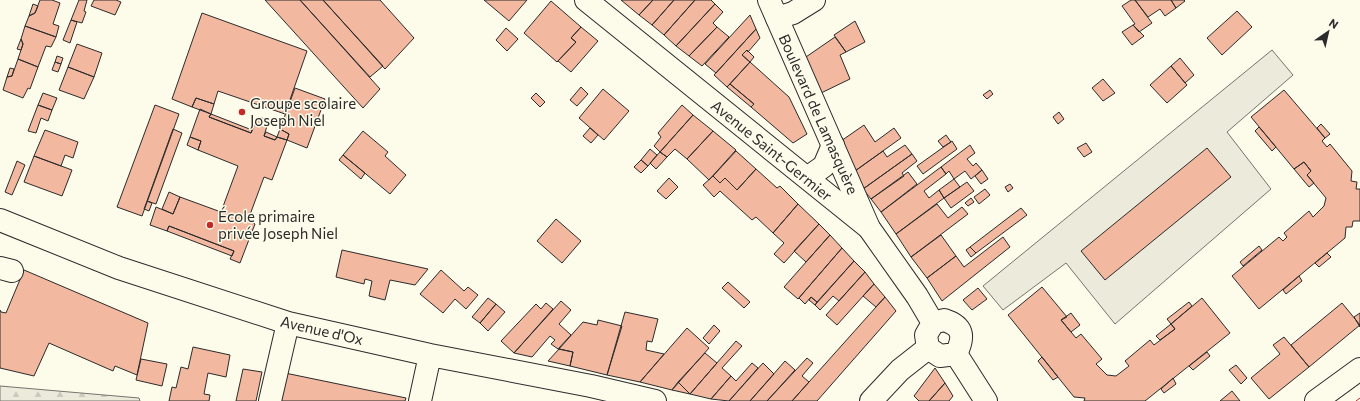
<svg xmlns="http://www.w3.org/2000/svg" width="1360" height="401" viewBox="0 0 1360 401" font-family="Commissioner,sans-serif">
<defs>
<pattern id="forest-firs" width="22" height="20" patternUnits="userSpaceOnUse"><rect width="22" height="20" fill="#ecebdb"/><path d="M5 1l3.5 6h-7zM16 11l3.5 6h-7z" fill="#cbcabc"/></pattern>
</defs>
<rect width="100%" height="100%" fill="#fdfbea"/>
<path fill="url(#forest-firs)" stroke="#74746e" d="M 0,386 L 139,398 L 140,401 L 0,401 Z"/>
<path fill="#eceadb" stroke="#74746e" d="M 1272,50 L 1293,75 L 1227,132 L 1271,189 L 1115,324 L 1066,263 L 1003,310 L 983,286 Z"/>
<path fill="#f2b8a0" stroke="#2b2b2b" d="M 40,0 L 52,0 L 60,3 L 53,24 L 59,26 L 56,37 L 25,26 L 29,16 L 35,13 Z
M 79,0 L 87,0 L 84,11 L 86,12 L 82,23 L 71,20 Z
M 94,0 L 116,0 L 121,2 L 115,15 L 91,6 Z
M 265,0 L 300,0 L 380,89 L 363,108 Z
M 300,0 L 323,0 L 383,66 L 370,77 Z
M 323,0 L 380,0 L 414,38 L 385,69 Z
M 484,0 L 527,0 L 509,21 Z
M 621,0 L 653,0 L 639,15 Z
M 653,0 L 674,0 L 652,25 L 639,15 Z
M 674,0 L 695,0 L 664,35 L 652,25 Z
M 695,0 L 711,0 L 715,4 L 676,46 L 664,35 Z
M 1131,0 L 1135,0 L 1152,23 L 1139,32 L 1133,25 L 1135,24 L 1122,6 Z
M 1135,0 L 1171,0 L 1176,8 L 1165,16 L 1160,9 L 1148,17 Z
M 1171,0 L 1184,0 L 1185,1 L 1176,8 Z
M 551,1 L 581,27 L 571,38 L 576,42 L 557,62 L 524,33 Z
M 33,4 L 38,6 L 35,13 L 29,16 Z
M 715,4 L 723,12 L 713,23 L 717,27 L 689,56 L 676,46 Z
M 1237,11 L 1252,27 L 1222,55 L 1207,38 Z
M 202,13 L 307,51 L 285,114 L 218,91 L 214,104 L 196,98 L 192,107 L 172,99 Z
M 750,15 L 756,29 L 716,73 L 705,64 Z
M 71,20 L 77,22 L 70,43 L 63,40 Z
M 855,21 L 865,42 L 846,52 L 834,35 Z
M 1133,25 L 1144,36 L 1132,45 L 1122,32 Z
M 25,26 L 56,37 L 51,47 L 46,46 L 38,67 L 18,59 L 23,44 L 21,39 Z
M 581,27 L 598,41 L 571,72 L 558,61 L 576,42 L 571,38 Z
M 717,27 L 729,37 L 702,66 L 689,56 Z
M 506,28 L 518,39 L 507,51 L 496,40 Z
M 756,29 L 760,38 L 748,52 L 747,50 L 742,55 L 750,62 L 727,87 L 714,75 Z
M 835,37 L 846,52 L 840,55 L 850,79 L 819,94 L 803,59 Z
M 21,39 L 23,44 L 21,50 L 17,49 Z
M 77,44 L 102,53 L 94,77 L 68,67 Z
M 747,50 L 754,57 L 750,62 L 742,55 Z
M 57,56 L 63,58 L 61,64 L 55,62 Z
M 1180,58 L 1194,75 L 1185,83 L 1171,66 Z
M 18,59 L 38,67 L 30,89 L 28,88 L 23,98 L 3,90 L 7,77 L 12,76 Z
M 55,62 L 61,64 L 58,72 L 52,70 Z
M 750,62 L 789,97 L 807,134 L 793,143 L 751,107 L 754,104 L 730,84 Z
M 1171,66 L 1187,85 L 1167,103 L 1150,85 Z
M 68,67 L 94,77 L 84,99 L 59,90 Z
M 10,68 L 14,69 L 12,76 L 7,77 Z
M 1103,79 L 1115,93 L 1103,101 L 1092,88 Z
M 730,84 L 754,104 L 751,107 L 727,87 Z
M 581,87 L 588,94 L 577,106 L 570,100 Z
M 295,88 L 325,99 L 307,148 L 287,140 L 289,134 L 280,129 Z
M 603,89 L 629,111 L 604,140 L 579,118 Z
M 990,90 L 993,94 L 987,99 L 983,95 Z
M 1284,90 L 1325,138 L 1322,141 L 1327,147 L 1330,144 L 1352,171 L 1351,181 L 1357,182 L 1356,189 L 1360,189 L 1360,221 L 1353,221 L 1352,227 L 1346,227 L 1345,238 L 1259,309 L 1232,276 L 1279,237 L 1283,241 L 1287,237 L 1284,233 L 1309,211 L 1313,217 L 1324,206 L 1326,198 L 1307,175 L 1311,171 L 1304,162 L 1294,169 L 1251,117 Z
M 43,93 L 57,98 L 52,110 L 38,105 Z
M 536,93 L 545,102 L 540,107 L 531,98 Z
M 196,98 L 214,104 L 211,114 L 192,107 Z
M 38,105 L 52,110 L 48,121 L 41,118 L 36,133 L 28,131 Z
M 155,105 L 179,114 L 142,216 L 117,207 Z
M 682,105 L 693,115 L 660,152 L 654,146 L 661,137 L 658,133 Z
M 200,109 L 211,114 L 209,117 L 251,133 L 257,120 L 262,118 L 266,120 L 267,126 L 264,136 L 275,140 L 277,137 L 287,140 L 272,180 L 264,177 L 248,220 L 255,224 L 240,263 L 230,259 L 234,251 L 169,226 L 167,231 L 150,225 L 156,207 L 173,214 L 180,197 L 221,212 L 238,166 L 198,150 L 201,141 L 190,137 Z
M 1059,112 L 1064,119 L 1058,124 L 1053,117 Z
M 211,114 L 252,130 L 251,133 L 209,117 Z
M 693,115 L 713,131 L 687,159 L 675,149 L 667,157 L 660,152 Z
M 1321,124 L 1330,134 L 1325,138 L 1317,128 Z
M 864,125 L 875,142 L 894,128 L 901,138 L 855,171 L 841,141 Z
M 1259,127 L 1276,147 L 1272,151 L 1255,131 Z
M 590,128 L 598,135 L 591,143 L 583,136 Z
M 173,129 L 182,133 L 156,204 L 147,201 Z
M 280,129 L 289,134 L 287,140 L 277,137 Z
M 45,130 L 78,142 L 73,158 L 65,155 L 61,166 L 34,156 Z
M 363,131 L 388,152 L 385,156 L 406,175 L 390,194 L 343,155 Z
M 713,131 L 736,150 L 709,180 L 687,159 Z
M 266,132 L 277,137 L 275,140 L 264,136 Z
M 946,135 L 951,142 L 943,147 L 938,141 Z
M 190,137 L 201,141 L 198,150 L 187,145 Z
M 952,141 L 957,149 L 923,174 L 917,166 Z
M 1086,143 L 1092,152 L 1084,157 L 1077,148 Z
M 905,145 L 912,154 L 863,189 L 855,171 L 883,151 L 887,157 Z
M 970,145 L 975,153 L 967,159 L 973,166 L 976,163 L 982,170 L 971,179 L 965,171 L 954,179 L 949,171 L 946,174 L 941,167 Z
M 1207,148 L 1231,177 L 1105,280 L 1081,251 Z
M 650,149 L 657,155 L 648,166 L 641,160 Z
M 736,151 L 756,169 L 737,190 L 725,178 L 720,183 L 713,176 Z
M 660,152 L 667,157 L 656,169 L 650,163 Z
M 912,154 L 917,161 L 902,173 L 904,176 L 871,199 L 863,189 Z
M 343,155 L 365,173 L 361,179 L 339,160 Z
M 34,156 L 72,170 L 62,196 L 24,182 Z
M 641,160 L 648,166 L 641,173 L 634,167 Z
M 17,161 L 25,165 L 12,195 L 5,192 Z
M 1304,162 L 1311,171 L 1307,175 L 1314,183 L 1309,187 L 1294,169 Z
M 941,167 L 946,174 L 924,191 L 929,198 L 939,190 L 944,198 L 896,234 L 881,212 Z
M 756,169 L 777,188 L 780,186 L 798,204 L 773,233 L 756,217 L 752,220 L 720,191 L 714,197 L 703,185 L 713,176 L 720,183 L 725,178 L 737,190 Z
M 982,170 L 988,179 L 981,184 L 975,176 Z
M 908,172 L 917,184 L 881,212 L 871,199 Z
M 669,178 L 678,187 L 666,199 L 657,191 Z
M 954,179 L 960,187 L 944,198 L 939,190 Z
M 967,182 L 974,191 L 951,208 L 944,198 Z
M 1010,184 L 1013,188 L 1008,192 L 1005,187 Z
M 985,189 L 990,195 L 979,204 L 974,197 Z
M 169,192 L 180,197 L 173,214 L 162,209 Z
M 971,198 L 974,202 L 968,206 L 965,203 Z
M 147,201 L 152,203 L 149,211 L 144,209 Z
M 798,204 L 819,224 L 784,263 L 774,254 L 784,243 L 773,233 Z
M 937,204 L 948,218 L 962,207 L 968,214 L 911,257 L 896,234 Z
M 1021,208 L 1027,215 L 976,253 L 970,247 Z
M 556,219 L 581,241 L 562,263 L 537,241 Z
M 819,224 L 830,235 L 806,262 L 794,251 Z
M 169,226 L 234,251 L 232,256 L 167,231 Z
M 830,235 L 842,248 L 798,299 L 784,287 Z
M 941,235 L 956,256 L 927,278 L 911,257 Z
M 1003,237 L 1010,247 L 942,301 L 927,278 L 956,256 L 964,267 Z
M 1259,246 L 1262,250 L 1243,266 L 1240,262 Z
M 970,247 L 976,253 L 971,257 L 966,250 Z
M 842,248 L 854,261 L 817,302 L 811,297 L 805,304 L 799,298 Z
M 342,250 L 428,269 L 415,285 L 390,280 L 385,300 L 369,296 L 372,281 L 365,279 L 364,284 L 336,277 Z
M 1327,253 L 1331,257 L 1319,267 L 1315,263 Z
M 854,261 L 865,272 L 839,301 L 833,296 L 820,310 L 815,305 Z
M 24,270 L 148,323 L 137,375 L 115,366 L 113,371 L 49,343 L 34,376 L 0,368 L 0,310 L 1,312 L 6,313 Z
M 441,270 L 464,291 L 468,287 L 478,295 L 466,309 L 455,299 L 443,313 L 420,294 Z
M 865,272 L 874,284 L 837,325 L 826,315 Z
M 1299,276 L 1302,281 L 1286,294 L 1283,290 Z
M 728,282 L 750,302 L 744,308 L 722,288 Z
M 874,284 L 885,297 L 876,307 L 863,296 Z
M 1042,287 L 1067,317 L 1061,320 L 1076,338 L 1081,334 L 1102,359 L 1096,364 L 1107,375 L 1116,376 L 1129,366 L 1125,361 L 1150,340 L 1154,345 L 1175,329 L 1171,324 L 1202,298 L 1230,333 L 1145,401 L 1084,401 L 1085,398 L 1074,397 L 1008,315 Z
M 978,288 L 987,299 L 972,310 L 963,300 Z
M 811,297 L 817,302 L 815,305 L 809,300 Z
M 885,297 L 896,311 L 817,401 L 792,401 Z
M 488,298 L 496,304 L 480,323 L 472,317 Z
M 561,301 L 571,310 L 559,324 L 571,335 L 558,349 L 551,344 L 555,340 L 550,336 L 532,357 L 514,353 Z
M 1189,302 L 1192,306 L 1171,324 L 1167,319 Z
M 546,303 L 553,309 L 514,353 L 501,341 L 536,304 L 541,309 Z
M 1342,303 L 1360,325 L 1309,367 L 1291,345 Z
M 496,304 L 505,312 L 488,331 L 480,323 Z
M 625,312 L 658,319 L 652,342 L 647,341 L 646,350 L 664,354 L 640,382 L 607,375 Z
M 1071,313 L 1080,325 L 1071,332 L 1061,320 Z
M 1360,313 L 1360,327 L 1354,317 Z
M 598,320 L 622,326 L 607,375 L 570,366 L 573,352 L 559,349 L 583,322 L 597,325 Z
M 1171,324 L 1175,329 L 1160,340 L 1156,336 Z
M 714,325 L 720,331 L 709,344 L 703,338 Z
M 687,328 L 709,348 L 672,390 L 640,382 Z
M 1284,337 L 1309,367 L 1269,399 L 1251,378 L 1280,354 L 1273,345 Z
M 736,341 L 742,346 L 722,368 L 731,376 L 711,399 L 690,394 Z
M 193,347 L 230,355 L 226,377 L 208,373 L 204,394 L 210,395 L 209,401 L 169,401 L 172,387 L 176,388 L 181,367 L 188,369 Z
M 559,349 L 573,352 L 570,366 L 548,361 Z
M 1207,352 L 1210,356 L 1193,370 L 1189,366 Z
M 705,353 L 717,363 L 690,394 L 678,382 Z
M 1042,357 L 1058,377 L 1053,380 L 1038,361 Z
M 807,358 L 813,363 L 802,376 L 809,382 L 792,401 L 767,401 Z
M 141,359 L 167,364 L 162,386 L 136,380 Z
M 785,361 L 795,370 L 767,401 L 750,401 Z
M 752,363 L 758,368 L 729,401 L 711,399 L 731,376 L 736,381 Z
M 763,363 L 774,374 L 750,401 L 729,401 Z
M 1236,365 L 1247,378 L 1241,384 L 1229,370 Z
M 935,368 L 945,383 L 929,401 L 919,401 L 914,396 Z
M 243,369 L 262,372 L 256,401 L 236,401 Z
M 285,373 L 406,398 L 405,401 L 280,401 Z
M 1173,378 L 1176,384 L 1164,393 L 1161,389 Z
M 678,382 L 690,394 L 672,390 Z
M 945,383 L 953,396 L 949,401 L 929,401 Z
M 1232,391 L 1240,401 L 1220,401 Z"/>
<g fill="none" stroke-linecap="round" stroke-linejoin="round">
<defs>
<path id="minor" d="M 586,0 L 869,228
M 777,18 L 793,13 L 814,0
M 807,178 L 824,166 L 833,145
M 0,220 L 119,268 L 288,323 L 430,355 L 591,386 L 655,401
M 0,268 L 12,271
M 270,401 L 288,323
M 420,401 L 430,355
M 871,401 L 900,370 L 928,348
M 1316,401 L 1360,369"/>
<path id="major" d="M 769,0 L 869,228 L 917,296 L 933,323
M 944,320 C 963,326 965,336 956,354 L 940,356 L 928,348 L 926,335 L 933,323 Z
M 956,354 L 986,401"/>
</defs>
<use href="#minor" stroke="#2b2b2b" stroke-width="24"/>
<use href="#major" stroke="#2b2b2b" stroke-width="24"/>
<use href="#minor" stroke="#fdfbea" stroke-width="22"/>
<use href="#major" stroke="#fdfbea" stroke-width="22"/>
<path stroke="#c62828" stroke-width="1" stroke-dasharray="14 3 2 3" stroke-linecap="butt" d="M 1356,401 L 1360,398"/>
</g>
<g fill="#c62828" stroke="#fdfbea" stroke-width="1.5">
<circle cx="242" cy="112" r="4"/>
<circle cx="210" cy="225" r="4"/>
</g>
<g text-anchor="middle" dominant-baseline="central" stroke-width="3" stroke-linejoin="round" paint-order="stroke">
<g font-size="15" fill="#2b2b2b" stroke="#fdfbea" text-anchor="start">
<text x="250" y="103">Groupe scolaire<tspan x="250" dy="17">Joseph Niel</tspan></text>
<text x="218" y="216">École primaire<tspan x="218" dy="17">privée Joseph Niel</tspan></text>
</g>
<g font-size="15" fill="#2b2b2b" stroke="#fdfbea">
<text transform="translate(819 114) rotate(66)">Boulevard de Lamasquère</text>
<text transform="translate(772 150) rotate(39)">Avenue Saint-Germier</text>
<text transform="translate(322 330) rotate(13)">Avenue d'Ox</text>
</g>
</g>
<g transform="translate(1328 32) rotate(34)" stroke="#fdfbea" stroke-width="3" paint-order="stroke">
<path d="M0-3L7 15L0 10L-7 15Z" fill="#2b2b2b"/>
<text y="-6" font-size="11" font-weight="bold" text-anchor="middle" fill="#2b2b2b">N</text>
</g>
</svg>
